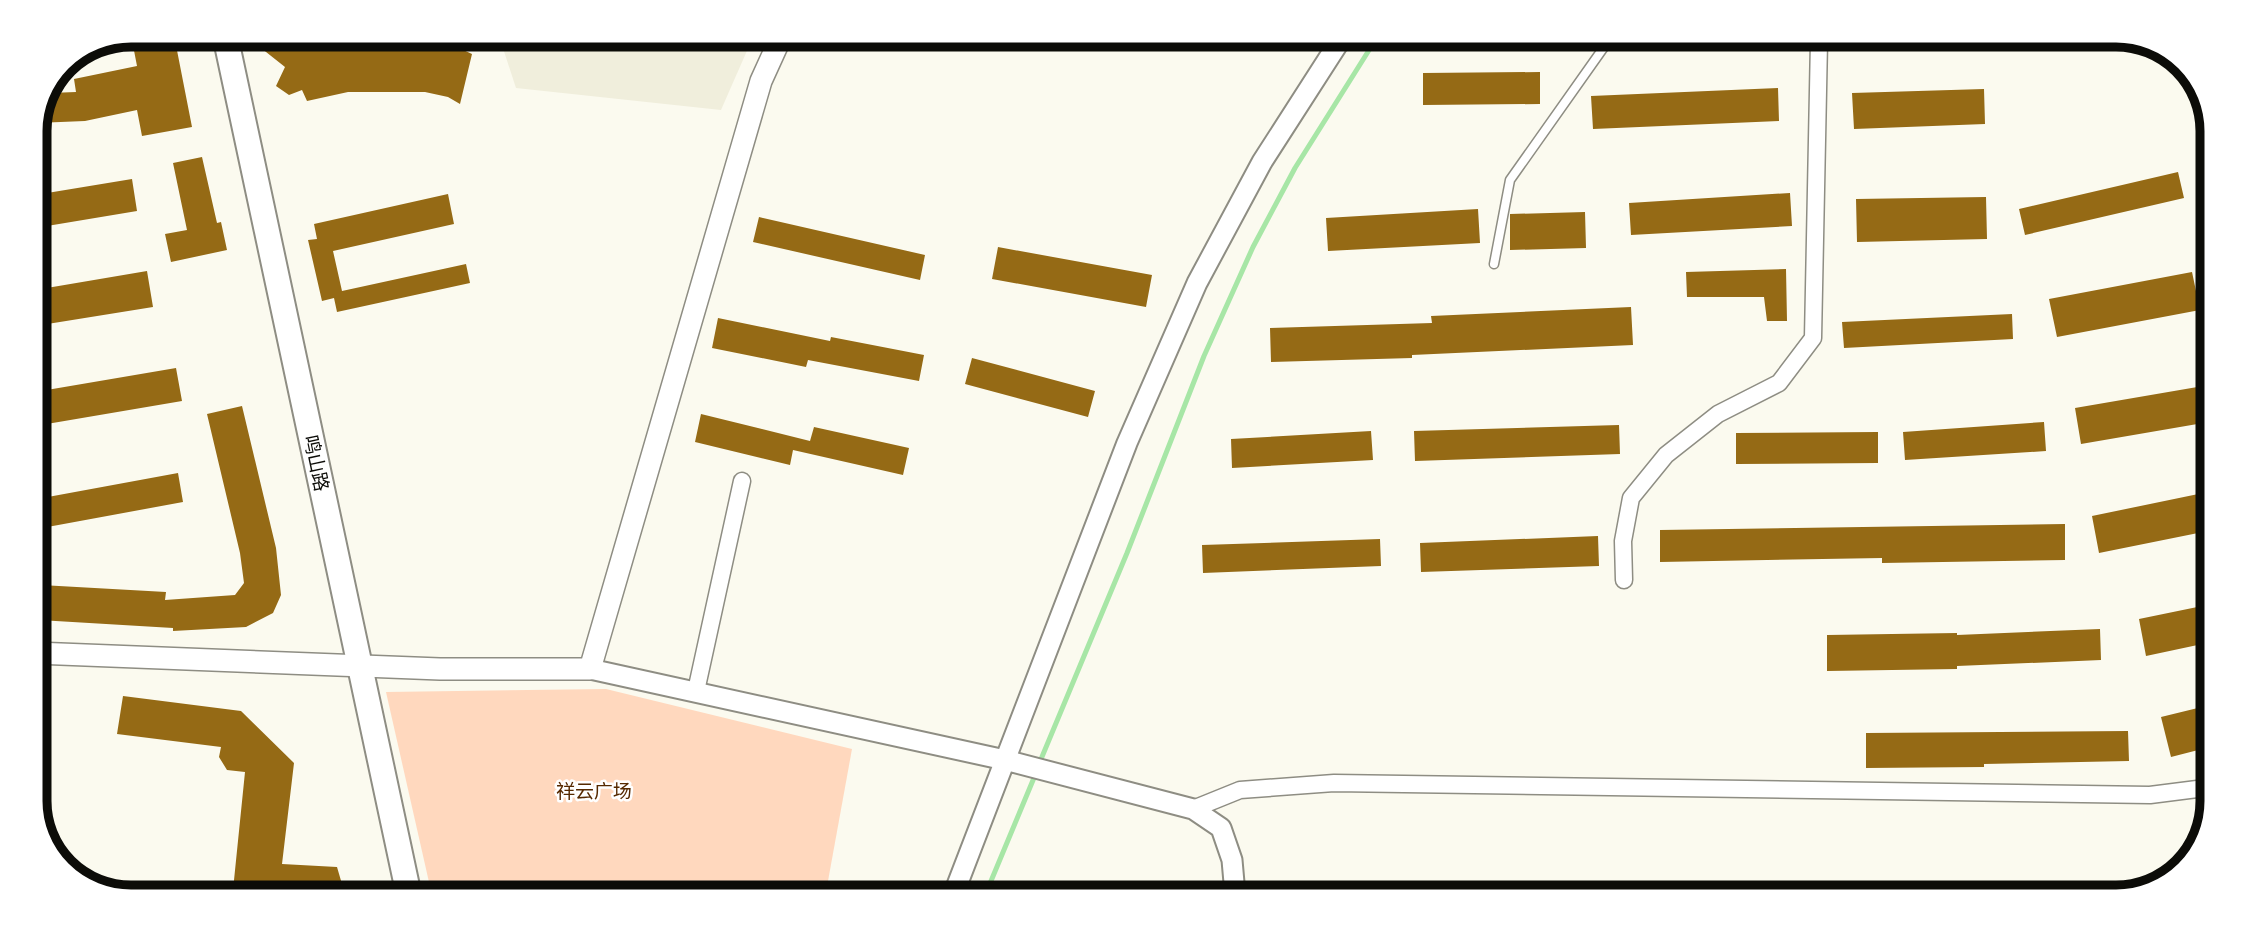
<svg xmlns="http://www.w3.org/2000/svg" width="2247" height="932" viewBox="0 0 2247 932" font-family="Commissioner,'Noto Sans SC',sans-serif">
<rect width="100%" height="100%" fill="#fbfaef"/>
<path fill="#f0eedc" d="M 499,36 L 753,37 L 721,110 L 516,88 Z"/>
<path fill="#ffd8be" d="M 606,689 L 852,749 L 826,892 L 431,891 L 386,692 Z"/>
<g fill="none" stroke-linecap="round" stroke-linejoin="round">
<path stroke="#a7e6a6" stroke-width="5" d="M 1039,764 L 1127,553 L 1204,356 L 1253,247 L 1295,168 L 1376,39
M 986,893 L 1036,773"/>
</g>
<path fill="#956a15" d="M 131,35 L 174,35 L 192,127 L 142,136 L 137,110 L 85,121 L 36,123 L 50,93 L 76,92 L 74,79 L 137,66 Z
M 256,35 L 344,36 L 321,50 L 379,44 L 444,41 L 472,54 L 460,104 L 448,97 L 425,92 L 348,92 L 307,101 L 302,90 L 289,95 L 276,86 L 285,67 L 261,48 Z
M 1540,72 L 1540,104 L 1423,105 L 1423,73 Z
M 1778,88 L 1779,121 L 1593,129 L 1591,96 Z
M 1984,89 L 1985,124 L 1854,129 L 1852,93 Z
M 202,157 L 217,223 L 221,222 L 227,250 L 171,262 L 165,234 L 187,230 L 173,163 Z
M 2178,172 L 2184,198 L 2025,235 L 2019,209 Z
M 132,179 L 137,211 L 35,228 L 35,195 Z
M 1790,193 L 1792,226 L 1631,235 L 1629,203 Z
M 448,194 L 454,224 L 333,251 L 342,291 L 466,264 L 470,283 L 337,312 L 334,298 L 322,301 L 308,240 L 317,239 L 314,224 Z
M 1986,197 L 1987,239 L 1857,242 L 1856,199 Z
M 1478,209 L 1480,243 L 1328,251 L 1326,218 Z
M 1585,212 L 1586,248 L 1510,250 L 1510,214 Z
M 759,217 L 925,255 L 920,280 L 753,242 Z
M 998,247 L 1152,275 L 1146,307 L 992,279 Z
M 1786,269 L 1787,321 L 1767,321 L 1764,297 L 1687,297 L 1686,272 Z
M 147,271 L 153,307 L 35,326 L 35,290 Z
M 2192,272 L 2200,310 L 2057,337 L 2049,299 Z
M 1631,307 L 1633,345 L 1412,355 L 1412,358 L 1271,362 L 1270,328 L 1432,323 L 1431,316 Z
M 2012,314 L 2013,339 L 1844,348 L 1842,322 Z
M 718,318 L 830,341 L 831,337 L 924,355 L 919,381 L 808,360 L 806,367 L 712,348 Z
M 972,358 L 1095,391 L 1088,417 L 965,384 Z
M 176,368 L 182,401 L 35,426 L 35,392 Z
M 2209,385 L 2209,422 L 2081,444 L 2075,408 Z
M 242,406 L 276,548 L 281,595 L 273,613 L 246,627 L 173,631 L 173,628 L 39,620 L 41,585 L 166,592 L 165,600 L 235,595 L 244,583 L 240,553 L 207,414 Z
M 701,414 L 810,441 L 814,427 L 909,448 L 903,475 L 793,450 L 790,465 L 695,442 Z
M 2044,422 L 2046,451 L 1905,460 L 1903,432 Z
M 1619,425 L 1620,454 L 1415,461 L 1414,431 Z
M 1371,431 L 1373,460 L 1232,468 L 1231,439 Z
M 1878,432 L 1878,463 L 1736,464 L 1736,433 Z
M 178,473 L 183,502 L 42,528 L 37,499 Z
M 2208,492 L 2208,531 L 2099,553 L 2092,516 Z
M 2065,524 L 2065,560 L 1882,563 L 1882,558 L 1660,562 L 1660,530 Z
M 1598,536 L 1599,566 L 1421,572 L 1420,543 Z
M 1380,539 L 1381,566 L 1203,573 L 1202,545 Z
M 2207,605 L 2207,643 L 2146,656 L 2139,619 Z
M 2100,629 L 2101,660 L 1957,666 L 1957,669 L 1827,671 L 1827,635 L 1957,633 L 1957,635 Z
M 123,696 L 241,711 L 294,763 L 282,864 L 337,867 L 344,891 L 233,890 L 245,772 L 227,770 L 219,757 L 221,747 L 117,734 Z
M 2206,706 L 2206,748 L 2171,757 L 2161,717 Z
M 2128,731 L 2129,761 L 1984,764 L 1984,767 L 1866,768 L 1866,733 Z"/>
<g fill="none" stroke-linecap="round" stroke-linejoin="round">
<defs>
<path id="service" d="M 1494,264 L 1510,180 L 1609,40"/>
<path id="minor" d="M 1624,580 L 1623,541 L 1631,498 L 1666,455 L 1718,414 L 1779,383 L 1813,338 L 1819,41
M 696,691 L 742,481
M 1193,809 L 1240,790 L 1334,783 L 2150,795 L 2205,788"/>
<path id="tertiary" d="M 590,669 L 1005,760 L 1193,809 L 1221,828 L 1232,860 L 1235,894
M 954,893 L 1127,443 L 1197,283 L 1262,162 L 1341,39"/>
<path id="secondary" d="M 2207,112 L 2212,136
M 35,653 L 440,669 L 590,669 L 761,81 L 781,37"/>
<path id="primary" d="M 225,35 L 408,891"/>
</defs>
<use href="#service" stroke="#8e8d83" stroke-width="11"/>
<use href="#minor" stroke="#8e8d83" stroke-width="19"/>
<use href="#tertiary" stroke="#8e8d83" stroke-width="23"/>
<use href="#secondary" stroke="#8e8d83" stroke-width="24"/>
<use href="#primary" stroke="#8e8d83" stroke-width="28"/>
<use href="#service" stroke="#fff" stroke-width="8"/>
<use href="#minor" stroke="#fff" stroke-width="16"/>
<use href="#tertiary" stroke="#fff" stroke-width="19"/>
<use href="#secondary" stroke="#fff" stroke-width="21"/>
<use href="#primary" stroke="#fff" stroke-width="24"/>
</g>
<g text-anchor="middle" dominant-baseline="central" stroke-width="5" stroke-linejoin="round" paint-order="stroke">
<g font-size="19" fill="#0c0c08" stroke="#fff">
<text transform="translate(317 463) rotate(78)">鸣山路</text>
</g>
<g font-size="19" fill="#562900" stroke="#fff">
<text x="594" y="790">祥云广场</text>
</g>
</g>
<path d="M0 0H2247V932H0ZM131 47H2116A84 84 0 0 1 2200 131V801A84 84 0 0 1 2116 885H131A84 84 0 0 1 47 801V131A84 84 0 0 1 131 47Z" fill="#fff" fill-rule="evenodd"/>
<path fill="none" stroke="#0c0c08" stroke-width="9" d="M131 47H2116A84 84 0 0 1 2200 131V801A84 84 0 0 1 2116 885H131A84 84 0 0 1 47 801V131A84 84 0 0 1 131 47Z"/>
</svg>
